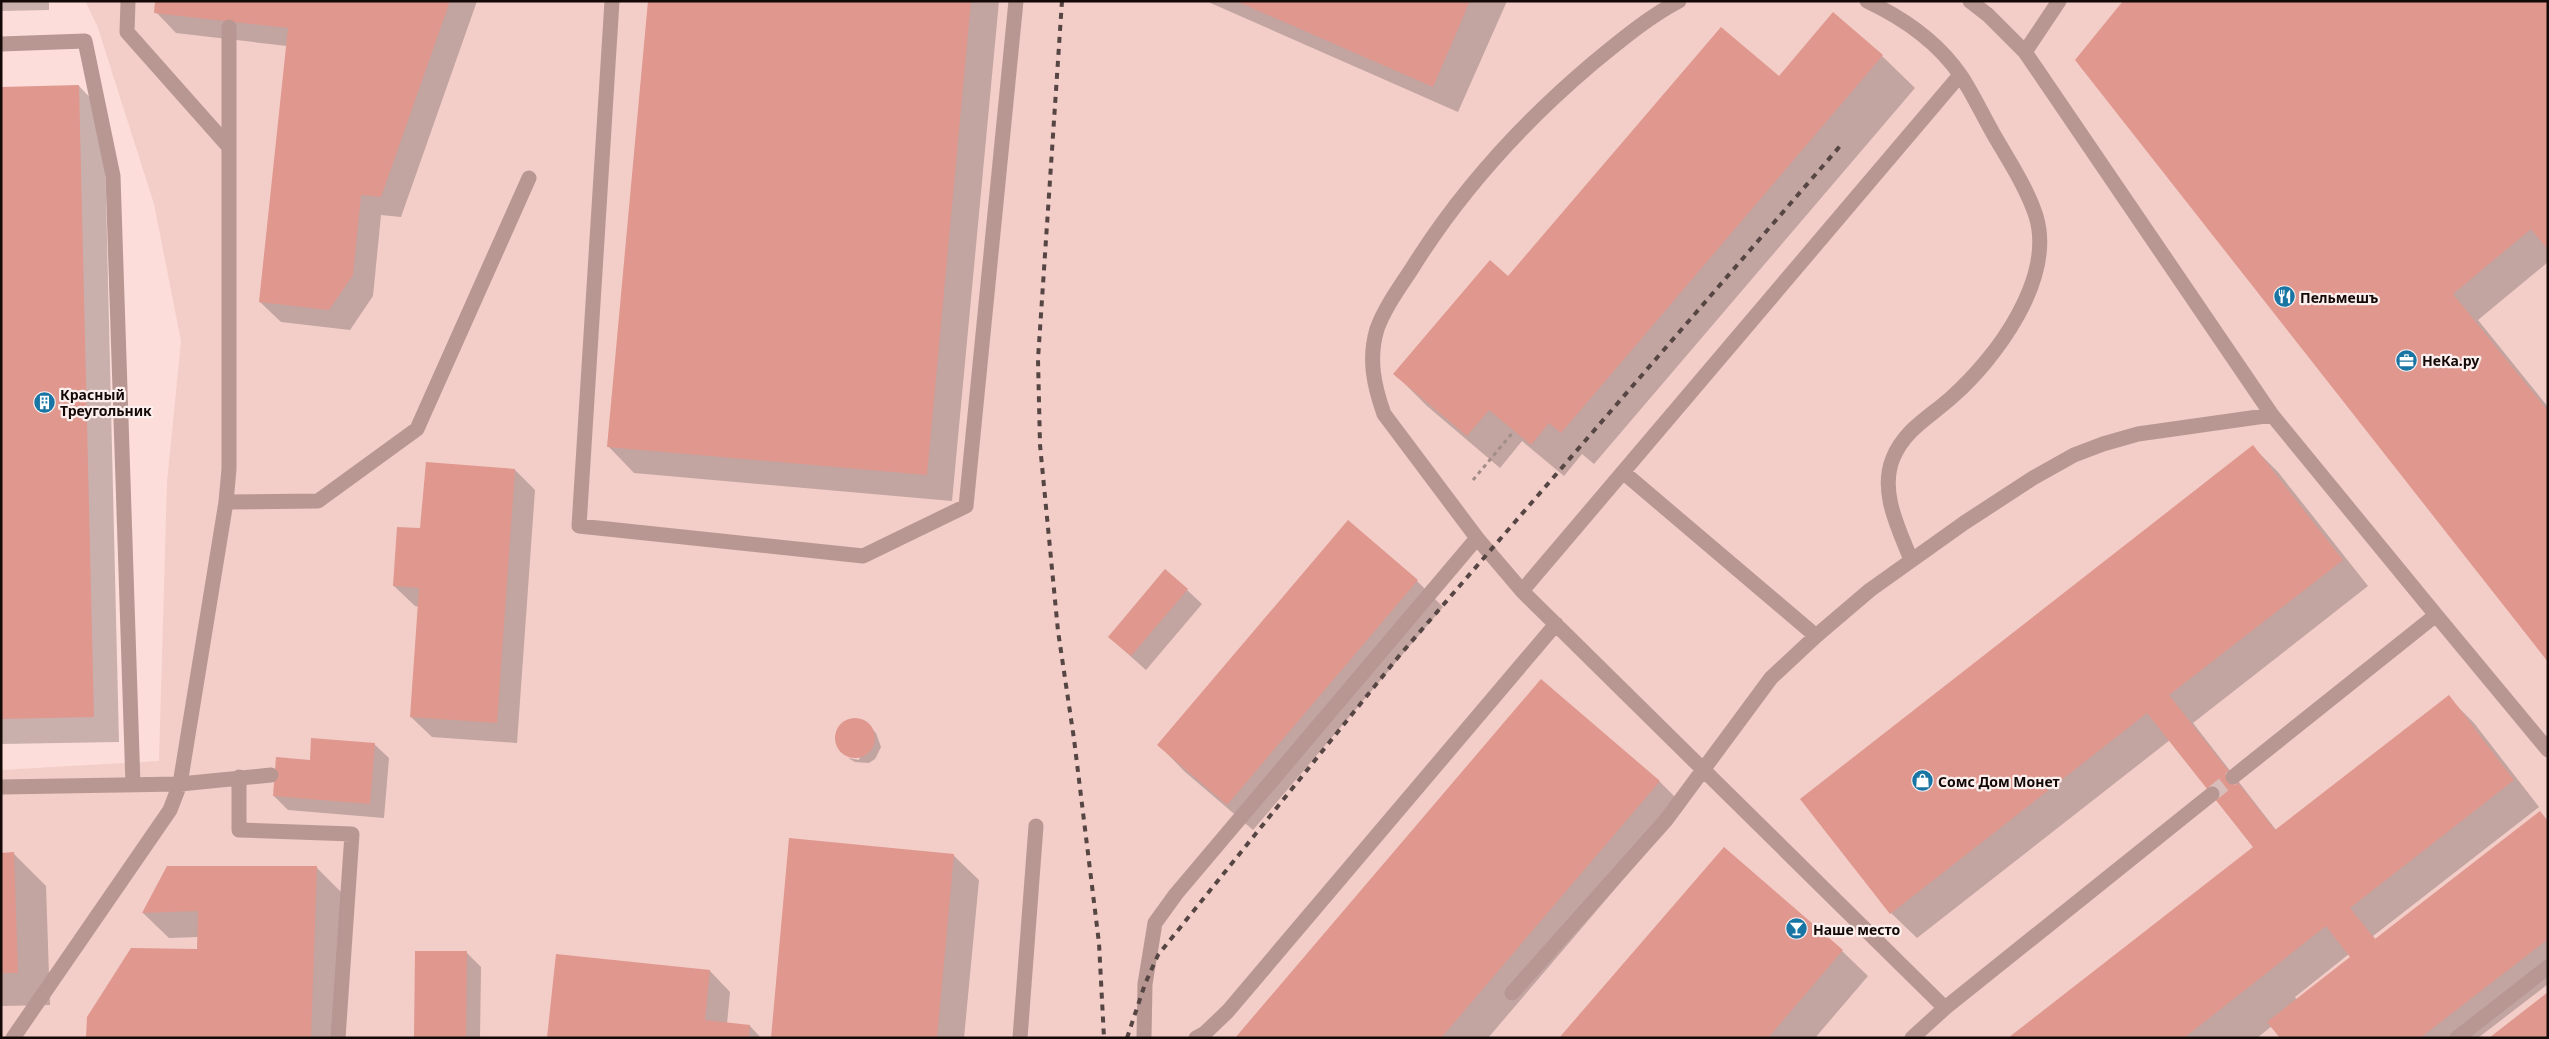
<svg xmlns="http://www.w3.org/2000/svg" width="2549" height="1039" viewBox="0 0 2549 1039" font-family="'Noto Sans',sans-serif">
<rect width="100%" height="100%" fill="#fcddd9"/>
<path fill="#f3cdc8" d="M 85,1 L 2548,1 L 2548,1038 L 1,1038 L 1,770 L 159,761 L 167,482 L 181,341 L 154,204 L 97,25 Z"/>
<path fill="#0003" fill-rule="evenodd" d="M 1,1 L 49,1 L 49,10 L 1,11 Z
M 157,1 L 477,1 L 401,217 L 381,215 L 373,296 L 350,330 L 281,322 L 260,302 L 287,46 L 176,33 L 156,12 Z
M 650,1 L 999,1 L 952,501 L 634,473 L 609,447 Z
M 1206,1 L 1507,1 L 1458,112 Z
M 2125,1 L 2548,1 L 2548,262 L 2478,320 L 2548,407 L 2548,660 Z
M 1833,14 L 1882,56 L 1915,88 L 1594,464 L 1582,454 L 1564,476 L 1522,441 L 1500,468 L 1427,406 L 1395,374 L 1509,278 L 1779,77 Z
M 79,86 L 104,112 L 119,742 L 1,744 L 1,88 Z
M 2253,447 L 2278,472 L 2368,586 L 2193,723 L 2276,830 L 2448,697 L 2474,723 L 2539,807 L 2373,936 L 2376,940 L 2548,821 L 2548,984 L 2478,1038 L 2281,1038 L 2272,1026 L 2257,1038 L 2010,1038 L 2254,848 L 2170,740 L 1917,938 L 1891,913 ZM 2349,954 L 2352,958 L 2297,1000 L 2295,997 Z
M 515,470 L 535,490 L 517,743 L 432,737 L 411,717 L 419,607 L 415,606 L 394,586 L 422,530 Z
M 1348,522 L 1417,581 L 1443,607 L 1253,830 L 1184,771 L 1159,745 Z
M 1187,590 L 1202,604 L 1146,670 L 1109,637 Z
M 856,719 L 869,726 L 876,733 L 881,747 L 875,759 L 869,763 L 855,762 L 848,758 L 859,760 L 860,757 L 846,755 L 841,750 L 837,736 L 843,724 Z
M 374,744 L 389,758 L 384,818 L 288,810 L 274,796 L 311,761 Z
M 1659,781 L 1685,807 L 1488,1038 L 1237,1038 Z
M 1724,848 L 1842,951 L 1868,976 L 1815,1038 L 1561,1038 Z
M 1,854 L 14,854 L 46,886 L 50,1005 L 1,1006 Z
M 953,855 L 979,880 L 964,1038 L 772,1038 Z
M 317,868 L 342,893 L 337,1038 L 87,1038 L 198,950 L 198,937 L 169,938 L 143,913 Z
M 466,952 L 481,967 L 480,1038 L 415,1038 Z
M 710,971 L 730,992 L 727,1024 L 750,1026 L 761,1038 L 548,1038 Z"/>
<path fill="#df978e" d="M 155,1 L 450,1 L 381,197 L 361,195 L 353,275 L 329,310 L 259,302 L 288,28 L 154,13 Z
M 648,1 L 971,1 L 927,475 L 607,447 Z
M 1236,1 L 1470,1 L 1433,87 Z
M 2123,1 L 2548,1 L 2548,250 L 2531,229 L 2453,294 L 2548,411 L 2548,662 L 2075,60 Z
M 1833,12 L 1883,55 L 1561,433 L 1549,423 L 1531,445 L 1489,410 L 1467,436 L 1393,374 L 1490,260 L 1508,276 L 1721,27 L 1779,76 Z
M 79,85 L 94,717 L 1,719 L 1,87 Z
M 2253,445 L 2343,560 L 2169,695 L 2275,830 L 2449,695 L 2514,780 L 2350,908 L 2375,939 L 2540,811 L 2548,821 L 2548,939 L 2420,1038 L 2280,1038 L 2267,1022 L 2350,957 L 2326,926 L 2184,1038 L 2008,1038 L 2253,847 L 2147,713 L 1890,914 L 1800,799 Z
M 426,462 L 515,469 L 497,723 L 410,717 L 419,588 L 393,586 L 397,527 L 420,528 Z
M 1348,520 L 1418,580 L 1227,805 L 1157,745 Z
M 1165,569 L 1188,589 L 1131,656 L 1108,637 Z
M 1541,679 L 1660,781 L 1441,1038 L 1235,1038 Z
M835 738a20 20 0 1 1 40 0a20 20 0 1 1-40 0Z
M 311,738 L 375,743 L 370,804 L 273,796 L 276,757 L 310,760 Z
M 789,838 L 954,854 L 937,1038 L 771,1038 Z
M 1724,847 L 1843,950 L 1768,1038 L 1559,1038 Z
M 14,852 L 18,973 L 1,973 L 1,853 Z
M 167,866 L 317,866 L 311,1038 L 86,1038 L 87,1017 L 131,948 L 197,949 L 198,911 L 142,913 Z
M 415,951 L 467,951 L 466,1038 L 414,1038 Z
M 556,954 L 710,970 L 705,1020 L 750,1025 L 749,1038 L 547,1038 Z
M 2548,992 L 2548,1038 L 2489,1038 Z"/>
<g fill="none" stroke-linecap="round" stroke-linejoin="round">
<path stroke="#d9bdba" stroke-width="15" stroke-dasharray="15 8" stroke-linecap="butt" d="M 2212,794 L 2233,777"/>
<path stroke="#a38d89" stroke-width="3" stroke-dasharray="4 4" stroke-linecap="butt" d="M 1473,480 L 1514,431"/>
<path stroke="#b89792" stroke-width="15" d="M 128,1 L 127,32 L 229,147
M 612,1 L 579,526 L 863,556 L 966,506 L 1016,1
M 1679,1 C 1647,18 1620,41 1593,63 C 1522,123 1460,191 1411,270 C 1399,288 1384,309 1377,329 C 1368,359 1374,386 1384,414 L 1477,538 L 1522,591 L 1945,1008
M 1867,1 C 1903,18 1938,42 1961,76 C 1973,94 1983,116 1994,135 C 2009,161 2027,188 2036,216 C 2055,279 1996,358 1952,397 C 1930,417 1905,429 1893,458 C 1879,492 1899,529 1911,560
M 1970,1 L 1988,15 L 2025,52 L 2272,415 L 2436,615 L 2233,777
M 1,44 L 85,41 L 113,176 L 133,785
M 2025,52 L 2059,1
M 1623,472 L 1816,636
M 226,502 L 229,469 L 229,27
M 1522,591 L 1960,75
M 2436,615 L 2548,750
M 239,777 L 239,830 L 352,834 L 338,1038
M 1,787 L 180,784 L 226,502 L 318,501 L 417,429 L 529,178
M 1512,993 L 1666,820 L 1771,678 L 1816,636 L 1870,590 L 1964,523 L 2033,478 L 2074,455 L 2103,444 L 2138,434 L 2272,415
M 13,1038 L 170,810 L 180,784 L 271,775
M 1020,1038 L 1036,826
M 1144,1038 L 1145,984 L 1155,923 L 1176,894 L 1477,538
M 1196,1038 L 1205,1033 L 1228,1011 L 1556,624
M 1912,1038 L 1945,1008 L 2212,794
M 2457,1038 L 2548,967"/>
<path stroke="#554543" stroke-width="4" stroke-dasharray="6 6" stroke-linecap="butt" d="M 1062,1 L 1038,359 L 1040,445 L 1058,631 L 1074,739 L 1099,943 L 1104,1038
M 1127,1038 L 1145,984 L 1158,955 L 1399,656 L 1841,145"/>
</g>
<defs>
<symbol id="restaurant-disc" viewBox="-11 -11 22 22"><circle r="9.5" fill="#1975a3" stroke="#fcefee"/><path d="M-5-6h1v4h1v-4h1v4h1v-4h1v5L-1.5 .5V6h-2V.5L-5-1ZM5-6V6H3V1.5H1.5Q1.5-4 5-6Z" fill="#fff"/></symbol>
<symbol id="office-disc" viewBox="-11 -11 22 22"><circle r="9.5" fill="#1975a3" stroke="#fcefee"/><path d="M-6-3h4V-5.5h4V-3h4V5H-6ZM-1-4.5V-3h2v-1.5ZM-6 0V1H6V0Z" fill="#fff"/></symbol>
<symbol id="building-disc" viewBox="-11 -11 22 22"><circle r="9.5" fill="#1975a3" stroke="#fcefee"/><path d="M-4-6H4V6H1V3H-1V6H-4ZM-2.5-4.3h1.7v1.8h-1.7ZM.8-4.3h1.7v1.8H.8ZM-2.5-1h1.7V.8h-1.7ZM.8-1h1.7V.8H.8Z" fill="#fff"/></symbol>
<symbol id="shop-disc" viewBox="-11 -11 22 22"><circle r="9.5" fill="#1975a3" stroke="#fcefee"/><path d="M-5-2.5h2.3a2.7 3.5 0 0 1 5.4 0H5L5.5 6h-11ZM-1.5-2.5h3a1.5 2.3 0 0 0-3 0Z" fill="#fff"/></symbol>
<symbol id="bar-disc" viewBox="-11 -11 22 22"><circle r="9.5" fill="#1975a3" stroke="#fcefee"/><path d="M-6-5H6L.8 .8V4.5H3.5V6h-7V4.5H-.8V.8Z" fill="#fff"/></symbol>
</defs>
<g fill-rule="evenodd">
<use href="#restaurant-disc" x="2272" y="284" width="25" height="25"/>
<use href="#office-disc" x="2394" y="348" width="25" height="25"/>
<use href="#building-disc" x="32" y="390" width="25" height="25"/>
<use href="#shop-disc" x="1910" y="768" width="25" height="25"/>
<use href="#bar-disc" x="1784" y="916" width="25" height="25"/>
</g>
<g text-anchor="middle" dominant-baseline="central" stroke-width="4.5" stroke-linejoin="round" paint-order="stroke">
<g font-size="14" font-weight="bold" fill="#130a08" stroke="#fcefee" text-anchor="start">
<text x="2300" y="297">Пельмешъ</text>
<text x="2422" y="360">НеКа.ру</text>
<text x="60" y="394">Красный<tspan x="60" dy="16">Треугольник</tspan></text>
<text x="1938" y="781">Сомс Дом Монет</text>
<text x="1813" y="929">Наше место</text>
</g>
</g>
<rect width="2549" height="1039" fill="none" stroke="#130a08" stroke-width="5"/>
</svg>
